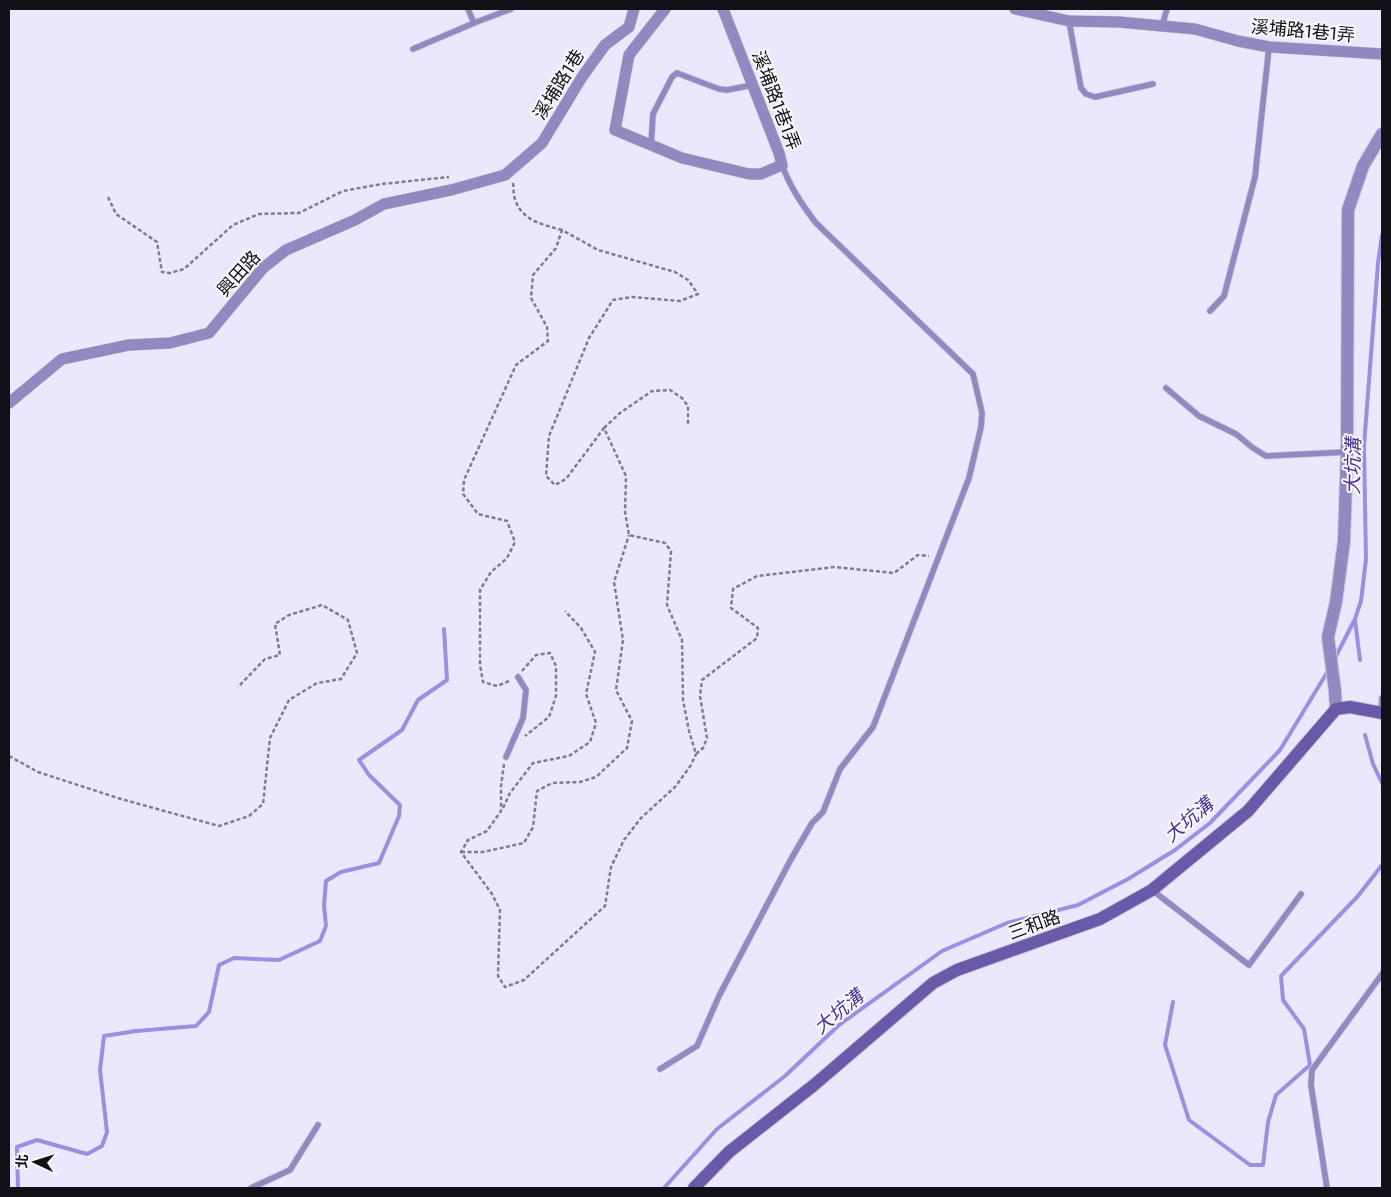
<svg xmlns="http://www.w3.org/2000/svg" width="1391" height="1197" viewBox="0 0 1391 1197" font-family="'Exo 2','Noto Sans TC',sans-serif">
<rect width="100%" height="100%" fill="#ebe8fd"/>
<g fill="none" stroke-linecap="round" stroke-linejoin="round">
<path stroke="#9d8ee1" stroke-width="4" d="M 1355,620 L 1360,660
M 1335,658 L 1355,619 L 1361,601 L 1366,559 L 1364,446 L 1378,263 L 1382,235
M 1365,735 L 1373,764 L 1382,783
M 1173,1002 L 1165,1045 L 1189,1120 L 1250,1165 L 1263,1165 L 1268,1122 L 1276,1095 L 1310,1065 L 1304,1029 L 1283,1000 L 1281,976 L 1358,896 L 1382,865
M 18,1188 L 17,1147 L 37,1140 L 87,1154 L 102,1146 L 107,1132 L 100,1070 L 104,1036 L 136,1031 L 196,1026 L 209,1012 L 219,965 L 234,958 L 279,960 L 320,941 L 326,926 L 324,905 L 326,881 L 341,872 L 379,863 L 399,816 L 400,805 L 369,775 L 359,760 L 402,730 L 418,700 L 447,680 L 444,629
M 664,1188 L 717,1129 L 785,1076 L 839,1025 L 942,951 L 1007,923 L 1078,905 L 1128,879 L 1175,850 L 1210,823 L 1280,750 L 1328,671"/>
<defs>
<path id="service" d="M 468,9 L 474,23
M 1069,21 L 1081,88 L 1086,94 L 1095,97 L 1153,84
M 1162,26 L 1167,9
M 413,49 L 474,23 L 511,9
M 651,146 L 653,114 L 672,77 L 677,73 L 719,89 L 727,90 L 753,85
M 1210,311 L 1224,296 L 1255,177 L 1269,47
M 1166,388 L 1199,416 L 1236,434 L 1253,448 L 1266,456 L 1347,452
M 1381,713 L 1382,698
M 506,757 L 523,718 L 526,690 L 518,677
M 1152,890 L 1249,965 L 1301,894
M 660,1069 L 697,1046 L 719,996 L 790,861 L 812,823 L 823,812 L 840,769 L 873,727 L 969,478 L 981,427 L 982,413 L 973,374 L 816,223 C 802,205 790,187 782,165
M 251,1188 L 290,1170 L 318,1125
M 1327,1188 L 1311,1085 L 1312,1070 L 1382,974"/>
<path id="minor" d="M 665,9 L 629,55 L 615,130 L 682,158 L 749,174 L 761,174 L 782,165 L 779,153 L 723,9
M 1015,9 L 1069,21 L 1119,22 L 1195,29 L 1238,41 L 1269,47 L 1382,54
M 9,403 L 62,359 L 129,345 L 170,343 L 209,333 L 263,268 L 286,250 L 355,220 L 384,204 L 451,190 L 505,175 L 542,143 L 582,77 L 605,45 L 629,27 L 634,9"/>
<path id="tertiary" d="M 1336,709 L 1335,691 L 1328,637 L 1336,602 L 1344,541 L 1347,452 L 1348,210 L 1363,166 L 1382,134"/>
<path id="secondary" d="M 694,1188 L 729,1152 L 814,1085 L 933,983 L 957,970 L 1100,919 L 1152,890 L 1248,811 L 1336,709 L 1350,707 L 1382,713"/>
</defs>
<use href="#service" stroke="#c8c5d8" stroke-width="7"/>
<use href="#minor" stroke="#c8c5d8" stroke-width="12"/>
<use href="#tertiary" stroke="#c8c5d8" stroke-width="14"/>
<use href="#secondary" stroke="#c8c5d8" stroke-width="14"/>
<path stroke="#7f7d8b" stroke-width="2.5" stroke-dasharray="4 2.5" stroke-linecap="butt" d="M 513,183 C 514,187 513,194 515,199 C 521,220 543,225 562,230
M 108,197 L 116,214 L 157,242 L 162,272 L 170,273 L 184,269 L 233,225 L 259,214 L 299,213 L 343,191 L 382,184 L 449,177
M 604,428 L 620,413 L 652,391 L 670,390 L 682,398 L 688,406 L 688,425
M 522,671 L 536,655 L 550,653 L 556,666 L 556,696 L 549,717 L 525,736
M 509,681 L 497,686 L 483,682 L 480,665 L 480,590 L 491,572 L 507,558 L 515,542 L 507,521 L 478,514 L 463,494 L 464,480 L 516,365 L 548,341 L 547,327 L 531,298 L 533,275 L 556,248 L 562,230 L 598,250 L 675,272 L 688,280 L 698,294 L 680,301 L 632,297 L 613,300 L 589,338 L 549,436 L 546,476 L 555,485 L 566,479 L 604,428 L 626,476 L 625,512 L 629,535 L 665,543 L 671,551 L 667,605 L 682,640 L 683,700 L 689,731 L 696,754 L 703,748 L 707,738 L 700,696 L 702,680 L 757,638 L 758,628 L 731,608 L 733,589 L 757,576 L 834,567 L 894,573 L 918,555 L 929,556
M 9,756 L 38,772 L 121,799 L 219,826 L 249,816 L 263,804 L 270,738 L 289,700 L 317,683 L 341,679 L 357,653 L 348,620 L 322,605 L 289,615 L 275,624 L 280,655 L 265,659 L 238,687
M 504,764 L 501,786 L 501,811 L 487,831 L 468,840 L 461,852 L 492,894 L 500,910 L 498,976 L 505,987 L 524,980 L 605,906 L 611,867 L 624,840 L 641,818 L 675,787 L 691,765 L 696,754
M 503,808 L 510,793 L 533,763 L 569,756 L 590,742 L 596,723 L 586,694 L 595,652 L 581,628 L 565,611
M 461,852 L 483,852 L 524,843 L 533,827 L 537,791 L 552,783 L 580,782 L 596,777 L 627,748 L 632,721 L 616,690 L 623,640 L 614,582 L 629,535"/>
<use href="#service" stroke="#9289c0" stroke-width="5.5"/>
<use href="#minor" stroke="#9289c0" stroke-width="11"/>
<use href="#tertiary" stroke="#9289c0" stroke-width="12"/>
<use href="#secondary" stroke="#6a58a8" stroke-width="12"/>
</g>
<g text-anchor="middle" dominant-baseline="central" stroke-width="4" stroke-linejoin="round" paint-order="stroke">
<g font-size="18" fill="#111017" stroke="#f8f8fc">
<text transform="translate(1303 30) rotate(5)">溪埔路1巷1弄</text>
<text transform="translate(558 84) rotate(-58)">溪埔路1巷</text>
<text transform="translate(777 100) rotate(69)">溪埔路1巷1弄</text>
<text transform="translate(238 273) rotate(-48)">興田路</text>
<text transform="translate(1034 924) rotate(-20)">三和路</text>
</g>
<g font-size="19" font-style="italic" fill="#4c3091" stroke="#f8f8fc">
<text transform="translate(1352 466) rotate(-89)">大坑溝</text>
<text transform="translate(1188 819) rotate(-40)">大坑溝</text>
<text transform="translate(838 1011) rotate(-39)">大坑溝</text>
</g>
</g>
<rect width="1391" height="1197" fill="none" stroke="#111017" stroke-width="20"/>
<g transform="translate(35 1162) rotate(274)" stroke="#f8f8fc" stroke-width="4" paint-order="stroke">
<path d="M0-4L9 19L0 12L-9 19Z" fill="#111017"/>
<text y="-8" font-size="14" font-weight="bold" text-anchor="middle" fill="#111017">北</text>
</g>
</svg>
